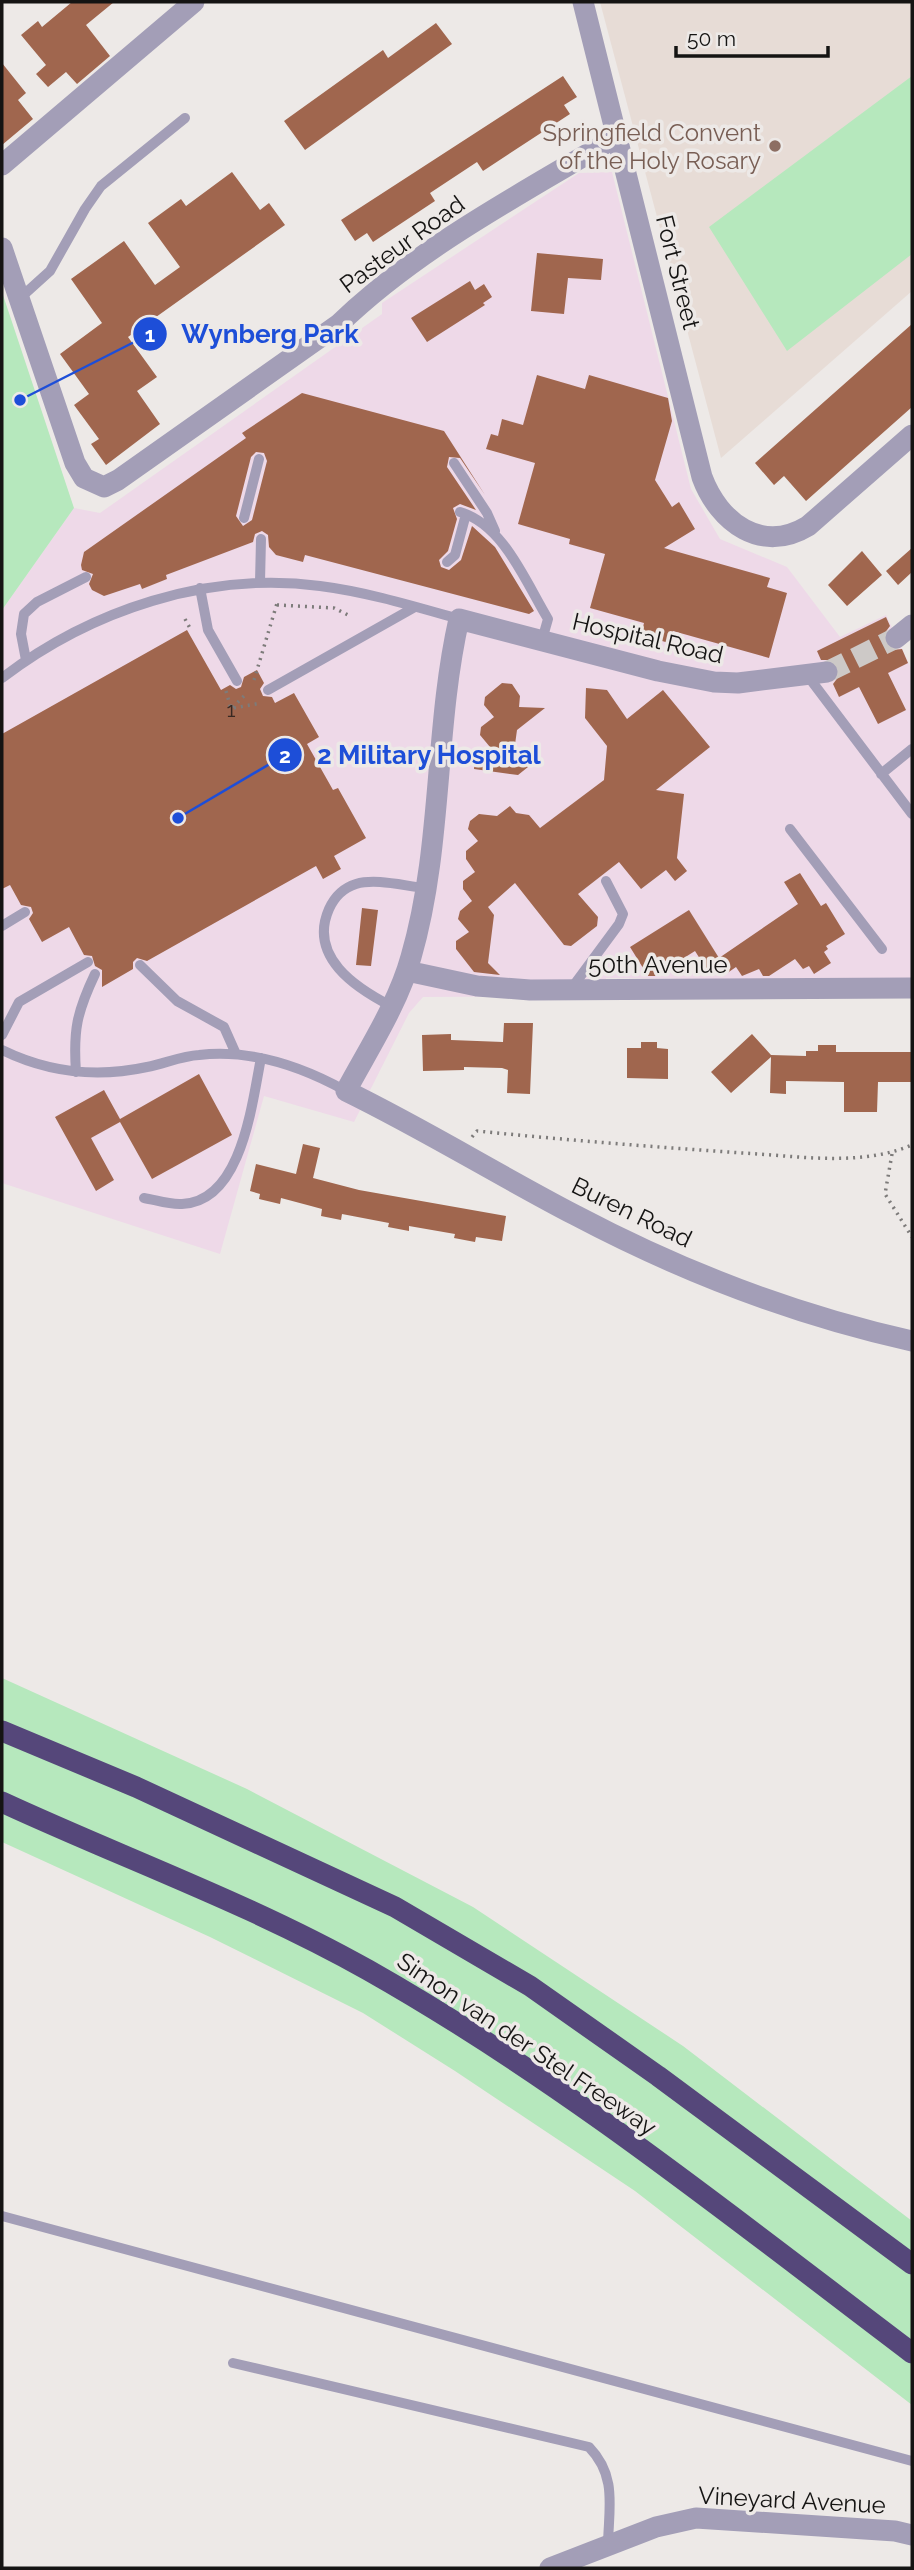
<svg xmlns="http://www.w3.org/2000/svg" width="914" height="2570" viewBox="0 0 914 2570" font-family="Raleway,sans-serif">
<rect width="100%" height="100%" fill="#ede9e7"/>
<path fill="#e7dcd6" d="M 600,2 L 912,2 L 912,291 L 721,458 Z"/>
<path fill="#eed9e8" d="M 612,172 L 691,489 L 720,539 L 787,567 L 840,637 L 886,615 L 912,670 L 912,981 L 606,978 L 603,996 L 423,997 L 409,1013 L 354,1122 L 264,1096 L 220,1254 L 2,1183 L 2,610 L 74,508 L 100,513 L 382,314 L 382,303 L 579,173 Z"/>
<path fill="#b6e8bd" d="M 912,76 L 912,254 L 787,351 L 709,227 Z
M 2,292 L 74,508 L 2,610 Z
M 2,1678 L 247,1789 L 473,1907 L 683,2046 L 912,2221 L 912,2405 L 635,2191 L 455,2071 L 363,2013 L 210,1937 L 2,1842 Z"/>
<path fill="#a0664e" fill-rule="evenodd" d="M 72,2 L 114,2 L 86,25 L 110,56 L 77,84 L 66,72 L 48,87 L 36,74 L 46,65 L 21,35 L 38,21 L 42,27 Z
M 436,23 L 452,44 L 305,150 L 284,121 L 383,50 L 388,58 Z
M 2,63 L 26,93 L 18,100 L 33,119 L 2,145 Z
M 563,76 L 577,97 L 564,105 L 570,114 L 483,171 L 477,162 L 430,193 L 435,201 L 373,242 L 367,233 L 355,241 L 341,220 Z
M 232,172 L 260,210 L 269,203 L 285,225 L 128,337 L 157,377 L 137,391 L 160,424 L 106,465 L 91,444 L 99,439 L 74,405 L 89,394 L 60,354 L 102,323 L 71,279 L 124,241 L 155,285 L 180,267 L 148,223 L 181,199 L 186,206 Z
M 537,253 L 603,259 L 601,280 L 568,278 L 564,314 L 531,311 Z
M 470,281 L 475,290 L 484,284 L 492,297 L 483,303 L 485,305 L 427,342 L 411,318 Z
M 912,324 L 912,407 L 806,501 L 784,476 L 774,485 L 755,463 Z
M 537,375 L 585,389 L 589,375 L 668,398 L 672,421 L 655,480 L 672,507 L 679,502 L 695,529 L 664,548 L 770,578 L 767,587 L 787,593 L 769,658 L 673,631 L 669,643 L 641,635 L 644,623 L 590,608 L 605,554 L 569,544 L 570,539 L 518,524 L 535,463 L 486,449 L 491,434 L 498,436 L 502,419 L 523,425 Z
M 302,393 L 444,431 L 485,495 L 460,458 L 449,457 L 447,467 L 476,510 L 460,504 L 453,508 L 457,519 L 448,551 L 439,560 L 441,567 L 449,570 L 461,560 L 472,526 L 495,547 L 534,611 L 529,614 L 305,555 L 303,562 L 276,555 L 269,547 L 268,535 L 262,531 L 255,534 L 253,542 L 166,575 L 167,579 L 142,589 L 140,584 L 104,596 L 92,590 L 89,584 L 93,574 L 82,570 L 81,565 L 84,552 L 246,438 L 242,433 ZM 256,452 L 264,453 L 267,461 L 252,520 L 243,526 L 236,516 L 251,457 Z
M 912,548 L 912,572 L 898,585 L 886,571 Z
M 862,551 L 882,575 L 847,606 L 828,585 Z
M 886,617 L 890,626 L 884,634 L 885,646 L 892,650 L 902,649 L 908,663 L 888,673 L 906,710 L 878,724 L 859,687 L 839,697 L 833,684 L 839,676 L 838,665 L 831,660 L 821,660 L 817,651 Z
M 187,630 L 221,690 L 230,685 L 236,689 L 241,687 L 244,677 L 257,670 L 264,683 L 260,689 L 263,696 L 272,697 L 275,703 L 294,693 L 319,737 L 307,744 L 333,790 L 338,788 L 366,838 L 334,856 L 341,869 L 323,879 L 316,866 L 147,961 L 137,958 L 133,962 L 133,969 L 102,987 L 102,970 L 95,966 L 92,956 L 84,955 L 69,927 L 42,942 L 29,919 L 33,913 L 31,907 L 21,905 L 10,885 L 2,889 L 2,734 Z
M 502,683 L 512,684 L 520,696 L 519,707 L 545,708 L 517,730 L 513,759 L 538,759 L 518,775 L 474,769 L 475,760 L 490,747 L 480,735 L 481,727 L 494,717 L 484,705 L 485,697 Z
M 586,688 L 607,690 L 627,719 L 663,690 L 710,747 L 656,790 L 684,794 L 677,858 L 687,871 L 675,881 L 666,870 L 641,889 L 619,862 L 578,894 L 598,917 L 597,926 L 571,946 L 564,945 L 515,883 L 488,907 L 494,915 L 488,963 L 500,975 L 474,972 L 456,949 L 456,941 L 469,932 L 458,919 L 460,911 L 472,901 L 463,889 L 463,881 L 475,872 L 466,859 L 466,851 L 478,841 L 468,829 L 470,821 L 479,814 L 497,816 L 510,806 L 516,813 L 529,815 L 540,828 L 604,780 L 607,746 L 585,718 Z
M 800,873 L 821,906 L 826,903 L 845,934 L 826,946 L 828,949 L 824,952 L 831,963 L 814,974 L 809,966 L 803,969 L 795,959 L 769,976 L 763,976 L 759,969 L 742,976 L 736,967 L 723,976 L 719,972 L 711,976 L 695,951 L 655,976 L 648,976 L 630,947 L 689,910 L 719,958 L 798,904 L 784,882 Z
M 362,908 L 378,910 L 371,966 L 356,965 Z
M 504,1023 L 533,1023 L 530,1094 L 507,1093 L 508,1070 L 502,1068 L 464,1067 L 464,1070 L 423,1071 L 422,1035 L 451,1034 L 451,1040 L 503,1042 Z
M 752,1034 L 771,1055 L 806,1056 L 806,1051 L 818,1051 L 818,1045 L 836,1045 L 836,1052 L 912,1052 L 912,1082 L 878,1082 L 877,1112 L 844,1112 L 844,1082 L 786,1081 L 786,1094 L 770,1093 L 771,1057 L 731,1093 L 711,1072 Z
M 641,1042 L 657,1042 L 657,1048 L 668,1049 L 668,1079 L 627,1078 L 627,1048 L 641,1048 Z
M 199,1074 L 232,1135 L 152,1179 L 120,1122 L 91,1138 L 114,1180 L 96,1191 L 55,1117 L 104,1090 L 120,1119 Z
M 303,1144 L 320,1148 L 313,1178 L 359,1190 L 506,1216 L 502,1241 L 476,1237 L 475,1242 L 454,1238 L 455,1234 L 409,1226 L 409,1231 L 388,1227 L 389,1223 L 342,1214 L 341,1220 L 321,1216 L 322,1209 L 311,1206 L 281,1198 L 280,1204 L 259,1199 L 260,1194 L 250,1191 L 256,1164 L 296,1174 Z"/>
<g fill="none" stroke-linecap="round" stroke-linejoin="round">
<path stroke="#cdc9c7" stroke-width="21" stroke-dasharray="21 10" stroke-linecap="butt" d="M 827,672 L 896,638"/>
<path stroke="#7d7b7a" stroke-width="3.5" stroke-dasharray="2 5" stroke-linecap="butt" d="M 277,605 L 334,608 L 348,615
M 185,619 L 191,630
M 254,680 L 278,600
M 226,691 L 231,709 L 245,695
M 234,708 L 261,703
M 472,1137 L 477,1131 C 566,1140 654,1147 743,1153 C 799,1156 860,1167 912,1145
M 892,1154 L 885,1194 L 912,1237"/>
<path stroke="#a39eb7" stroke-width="10" d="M 19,299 L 50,271 L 85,209 L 101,186 L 185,118
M 454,463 L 487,513 L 495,531
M 460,512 C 504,525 526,583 548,619 L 542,640
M 244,518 L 259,459
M 447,562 L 455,555 L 466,514
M 260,582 L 261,539
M 200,588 L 208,630 L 237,681
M 26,660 L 21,634 L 24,614 L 37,602 L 86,577
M 807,675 L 912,814
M 2,678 C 91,610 208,571 320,586 C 367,592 413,606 459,619
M 268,690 L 415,607
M 881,774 L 912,749
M 790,829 L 882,949
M 2,926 L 25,912
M 140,965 L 177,1001 L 224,1027 L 236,1054
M 571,989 L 619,924 L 623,914 L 606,881
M 391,1006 C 356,988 308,957 329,909 C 334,898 343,888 356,884 C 376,878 404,886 425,888
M 2,1035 L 19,1002 L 88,962
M 2,1050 C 47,1072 97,1078 147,1067 C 164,1064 181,1056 199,1055 C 251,1049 301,1066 346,1091
M 76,1072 C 73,1030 77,1012 95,974
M 144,1198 C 156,1200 170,1205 182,1204 C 242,1202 252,1103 261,1058
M 2,2216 L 912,2461
M 233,2363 L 589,2447 C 617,2476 609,2506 608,2544"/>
<path stroke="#a39eb7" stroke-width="21" d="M 583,2 L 702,477 C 719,523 762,554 808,526 L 912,435
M 2,165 L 194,2
M 2,248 L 75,463 L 84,478 L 104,487 L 118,480 L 339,324 C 420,246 523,193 618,136
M 896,638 L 912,625
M 827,672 L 738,683 L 714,682 L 658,671 L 459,619 C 434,729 443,847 411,957 C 398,1004 369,1048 346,1091 C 424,1129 498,1175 575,1215 C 681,1271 795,1315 912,1341
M 407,971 L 477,986 L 530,990 L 912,988
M 550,2568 L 656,2527 L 696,2518 L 895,2531 L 912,2535"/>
<path stroke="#55477a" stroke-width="21" d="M 2,1731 L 136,1787 L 395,1907 L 530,1986 L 658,2076 L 912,2264
M 2,1802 C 123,1858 251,1904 368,1970 C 561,2079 736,2220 912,2353"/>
</g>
<circle fill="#8d6e63" stroke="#ede9e7" stroke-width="2.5" cx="775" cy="146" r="7"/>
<g text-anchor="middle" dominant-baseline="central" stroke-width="7" stroke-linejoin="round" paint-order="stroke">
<g font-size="21" fill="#382822">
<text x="231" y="709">1</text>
</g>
<g font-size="24" fill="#785e54" stroke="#ede9e7" text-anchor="end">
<text x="761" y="132">Springfield Convent<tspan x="761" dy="28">of the Holy Rosary</tspan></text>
</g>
<g font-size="24" fill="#151413" stroke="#ede9e7">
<text transform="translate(402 244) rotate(-36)">Pasteur Road</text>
<text transform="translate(678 272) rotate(76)">Fort Street</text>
<text transform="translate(648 638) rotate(13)">Hospital Road</text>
<text x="658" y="964">50th Avenue</text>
<text transform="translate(632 1212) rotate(26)">Buren Road</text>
<text transform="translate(527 2044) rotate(34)">Simon van der Stel Freeway</text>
<text transform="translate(792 2500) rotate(3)">Vineyard Avenue</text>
</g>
</g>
<path fill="none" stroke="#1d4ed8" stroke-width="2.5" d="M20 400L150 334M178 818L285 755"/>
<g fill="#1d4ed8" stroke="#ede9e7" stroke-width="2.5">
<circle cx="20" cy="400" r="7"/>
<circle cx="178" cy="818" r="7"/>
<circle cx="150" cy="334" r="18"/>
<circle cx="285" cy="755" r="18"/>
</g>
<g font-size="21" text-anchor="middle" font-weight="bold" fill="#fff">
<text x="150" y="342">1</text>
<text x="285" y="763">2</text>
</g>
<g font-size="26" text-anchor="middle" font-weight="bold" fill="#1d4ed8" stroke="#ede9e7" stroke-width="7" stroke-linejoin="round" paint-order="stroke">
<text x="270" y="343">Wynberg Park</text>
<text x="429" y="764">2 Military Hospital</text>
</g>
<rect width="914" height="2570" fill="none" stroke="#151413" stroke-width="7"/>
<path d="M676 46v10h152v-10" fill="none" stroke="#151413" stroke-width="3.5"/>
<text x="687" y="46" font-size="21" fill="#151413" stroke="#ede9e7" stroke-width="5" paint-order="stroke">50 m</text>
</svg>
